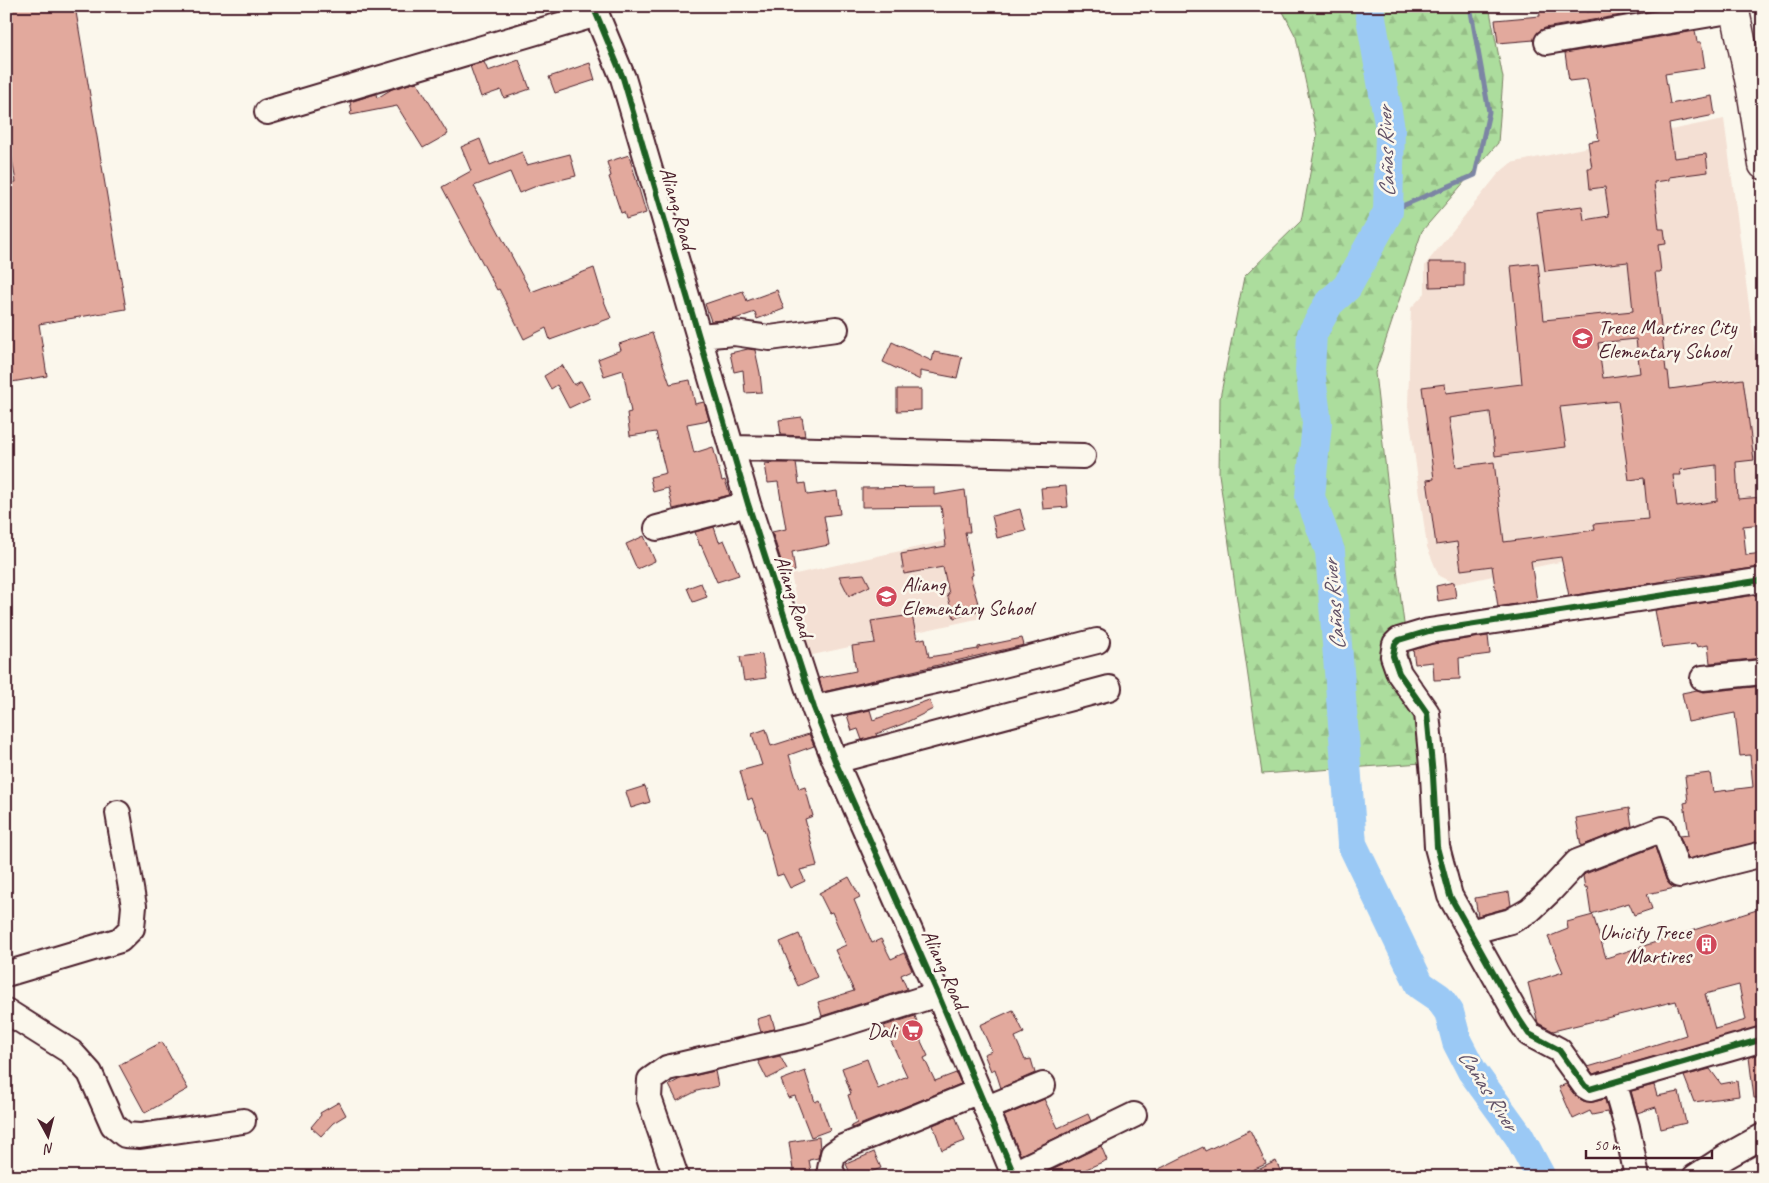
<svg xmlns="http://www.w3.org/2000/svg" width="1769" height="1183" viewBox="0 0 1769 1183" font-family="Caveat,sans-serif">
<defs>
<pattern id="forest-firs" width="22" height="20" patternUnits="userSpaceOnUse" patternTransform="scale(1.25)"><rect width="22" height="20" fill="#acdd9d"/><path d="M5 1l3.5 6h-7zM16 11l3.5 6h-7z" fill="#96bd87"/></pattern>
</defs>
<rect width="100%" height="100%" fill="#fbf7ec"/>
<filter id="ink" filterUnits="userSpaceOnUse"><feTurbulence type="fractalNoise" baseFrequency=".02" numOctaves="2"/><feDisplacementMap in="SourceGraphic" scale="10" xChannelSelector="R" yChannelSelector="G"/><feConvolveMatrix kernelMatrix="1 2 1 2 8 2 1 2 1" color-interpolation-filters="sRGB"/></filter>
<g filter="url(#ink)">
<path fill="#f4e0d4" d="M 1724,119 L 1763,410 L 1763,525 L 1650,543 L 1455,584 L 1439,576 L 1427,547 L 1408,406 L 1411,308 L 1425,293 L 1425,265 L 1499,173 L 1511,163 Z
M 964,537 L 981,618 L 808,656 L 791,575 Z"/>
<path fill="url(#forest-firs)" stroke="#7b7e64" d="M 1280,6 L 1489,6 L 1503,78 L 1498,143 L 1422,231 L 1375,373 L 1398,577 L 1422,763 L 1262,774 L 1219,474 L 1220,398 L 1244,277 L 1301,221 L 1317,136 L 1296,37 Z"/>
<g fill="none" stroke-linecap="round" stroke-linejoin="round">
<path stroke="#7b85a4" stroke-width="5" d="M 1388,212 L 1475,175 L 1489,112 L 1470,6"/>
<path stroke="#9bc9f5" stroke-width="30" d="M 1369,6 L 1390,129 L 1388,212 L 1347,287 L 1329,303 L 1312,334 L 1310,370 L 1317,423 L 1310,497 L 1330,551 L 1352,844 L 1420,985 L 1439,998 L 1449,1012 L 1457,1042 L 1472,1071 L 1519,1136 L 1541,1177"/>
</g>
<path fill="#e2a99d" stroke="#4a1f2b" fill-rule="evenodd" d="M 6,6 L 75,6 L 126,309 L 39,324 L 47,376 L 6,383 L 6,184 L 16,182 L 6,125 Z
M 1556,6 L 1585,6 L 1586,12 L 1626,8 L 1626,6 L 1675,6 L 1545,28 L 1538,32 L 1534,40 L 1498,43 L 1495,20 L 1540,16 L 1539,9 Z
M 1695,31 L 1697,42 L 1701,42 L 1705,68 L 1665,74 L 1670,104 L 1712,96 L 1715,115 L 1669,124 L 1674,158 L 1706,154 L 1708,172 L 1669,177 L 1669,180 L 1654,182 L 1659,229 L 1664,229 L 1666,244 L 1658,245 L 1661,272 L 1655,272 L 1666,371 L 1668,371 L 1670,389 L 1743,379 L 1754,460 L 1736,462 L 1738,499 L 1763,497 L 1763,524 L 1743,526 L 1746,555 L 1763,553 L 1763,567 L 1666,579 L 1666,581 L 1569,596 L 1561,557 L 1531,561 L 1537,601 L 1498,607 L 1492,566 L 1461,570 L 1457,542 L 1436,545 L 1427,480 L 1434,479 L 1422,387 L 1445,384 L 1446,393 L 1522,384 L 1511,266 L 1538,263 L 1544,320 L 1633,311 L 1628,262 L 1545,271 L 1537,212 L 1582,206 L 1584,220 L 1609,216 L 1605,187 L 1590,189 L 1588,168 L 1592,168 L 1588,142 L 1599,140 L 1587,79 L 1569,81 L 1565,53 ZM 1636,339 L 1640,373 L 1603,378 L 1598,343 ZM 1618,401 L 1629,480 L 1644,478 L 1648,519 L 1594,524 L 1595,530 L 1504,542 L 1494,462 L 1456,467 L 1449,418 L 1490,412 L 1495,456 L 1566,447 L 1560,407 ZM 1716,465 L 1717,501 L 1677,507 L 1673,475 L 1681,475 L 1680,470 Z
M 519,60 L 530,89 L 504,98 L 501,90 L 481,97 L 470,66 L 484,62 L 488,71 Z
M 590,63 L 595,80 L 555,93 L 549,77 Z
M 417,82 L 448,134 L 423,148 L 397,106 L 351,115 L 350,113 L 352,111 L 350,102 L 376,94 L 377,98 L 392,89 Z
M 480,139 L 490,165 L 522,152 L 527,165 L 570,154 L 576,176 L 539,185 L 519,193 L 510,172 L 474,186 L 531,292 L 594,268 L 604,301 L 611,318 L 550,340 L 546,328 L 524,339 L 499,289 L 497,290 L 442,187 L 471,171 L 461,147 Z
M 629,155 L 646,213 L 626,219 L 624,212 L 621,213 L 609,177 L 611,176 L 607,162 Z
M 1429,262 L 1464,262 L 1464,286 L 1430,287 Z
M 777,290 L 784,309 L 757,319 L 755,312 L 735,319 L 711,321 L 705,304 L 743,291 L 747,301 Z
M 652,333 L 670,384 L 690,380 L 695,404 L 704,402 L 709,420 L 687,424 L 694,453 L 713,447 L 722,481 L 725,480 L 730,495 L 673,509 L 668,488 L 653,492 L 650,477 L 666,473 L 656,432 L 630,436 L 627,413 L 631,412 L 623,370 L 604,376 L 598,359 L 621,350 L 619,344 Z
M 892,342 L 932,361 L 934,352 L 962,357 L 957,378 L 920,371 L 920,380 L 883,362 Z
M 748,349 L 755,350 L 760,373 L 762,392 L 745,393 L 743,370 L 734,372 L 730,353 Z
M 562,365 L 574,385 L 581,381 L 590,398 L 569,408 L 557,385 L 551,389 L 544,376 Z
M 897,389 L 921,389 L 921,410 L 897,411 Z
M 802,417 L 805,436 L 781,435 L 779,420 Z
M 774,463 L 796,463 L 799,484 L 805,483 L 807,495 L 837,491 L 840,514 L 824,516 L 829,545 L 792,552 L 795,571 L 785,573 L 772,532 L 786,529 L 778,482 L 768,483 L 765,464 Z
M 1066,486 L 1068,507 L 1043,509 L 1041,488 Z
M 934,487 L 934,495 L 965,490 L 970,532 L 965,532 L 973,575 L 970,576 L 980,610 L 954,618 L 947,594 L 949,594 L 943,567 L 904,574 L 901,554 L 946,546 L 941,506 L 862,507 L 862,488 Z
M 1020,509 L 1026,531 L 997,538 L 992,516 Z
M 714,527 L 719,542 L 724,540 L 739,575 L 717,582 L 701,545 L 700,546 L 695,532 Z
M 644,536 L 655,561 L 637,569 L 626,544 Z
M 864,574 L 870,586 L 849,596 L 839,576 Z
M 1454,582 L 1456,598 L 1438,601 L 1436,586 Z
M 701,583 L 707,597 L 693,602 L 687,588 Z
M 1762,594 L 1763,658 L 1710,663 L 1708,645 L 1697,647 L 1696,644 L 1662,648 L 1655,610 Z
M 912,615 L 917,640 L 925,638 L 929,657 L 978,649 L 978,647 L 1022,638 L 1024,645 L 823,692 L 819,678 L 856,671 L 852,646 L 875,643 L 871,621 Z
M 1488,636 L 1490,654 L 1459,658 L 1460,679 L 1434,680 L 1433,662 L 1415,664 L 1413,650 L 1432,644 Z
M 762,654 L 766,678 L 744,681 L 740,657 Z
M 1763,686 L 1763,841 L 1688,859 L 1680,836 L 1689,835 L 1684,803 L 1688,802 L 1685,776 L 1710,773 L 1713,792 L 1753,787 L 1750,755 L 1740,756 L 1735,713 L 1688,722 L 1682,693 L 1697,690 L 1704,692 Z
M 929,700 L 933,709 L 903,724 L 876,734 L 877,736 L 862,740 L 858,729 L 852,731 L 847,715 L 870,710 L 873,720 Z
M 766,729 L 771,746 L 809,734 L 814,746 L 789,755 L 799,789 L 805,787 L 813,816 L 805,819 L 817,866 L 800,870 L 805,881 L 790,888 L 783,874 L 777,876 L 764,829 L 763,830 L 752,798 L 748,800 L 740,771 L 762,765 L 752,734 Z
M 645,786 L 650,802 L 631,808 L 626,792 Z
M 1629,808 L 1632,826 L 1581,846 L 1576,818 Z
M 1655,847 L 1666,880 L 1670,885 L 1675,888 L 1647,894 L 1652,909 L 1634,915 L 1629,903 L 1591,914 L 1587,887 L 1585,888 L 1583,876 L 1585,874 Z
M 849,877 L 860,897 L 854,900 L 872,943 L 881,939 L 891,959 L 904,953 L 912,970 L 901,975 L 907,989 L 822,1016 L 818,1002 L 854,991 L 835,950 L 846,945 L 832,912 L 829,913 L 819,893 Z
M 1509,892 L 1511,905 L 1506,908 L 1478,916 L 1475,898 Z
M 1763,908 L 1763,1026 L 1593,1074 L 1588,1067 L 1622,1057 L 1622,1055 L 1686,1035 L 1676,1001 L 1553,1031 L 1538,1023 L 1528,983 L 1563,972 L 1548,937 L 1568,929 L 1567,922 L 1593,915 L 1606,958 ZM 1739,985 L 1746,1020 L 1715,1029 L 1705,994 Z
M 799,934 L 817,977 L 798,986 L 789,967 L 790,966 L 780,942 Z
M 1013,1010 L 1024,1033 L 1015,1037 L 1025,1060 L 1031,1059 L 1035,1073 L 1001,1088 L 995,1069 L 991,1071 L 984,1054 L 992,1051 L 980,1025 Z
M 771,1015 L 775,1029 L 761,1032 L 757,1019 Z
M 915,1016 L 922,1035 L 919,1037 L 928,1056 L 924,1058 L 935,1081 L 956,1073 L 961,1084 L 852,1128 L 851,1126 L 857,1123 L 848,1095 L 851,1094 L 842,1068 L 867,1059 L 878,1089 L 907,1076 L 884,1026 Z
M 162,1042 L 188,1089 L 145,1113 L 119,1065 Z
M 1763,1053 L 1763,1098 L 1754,1098 L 1749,1057 Z
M 780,1056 L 787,1069 L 767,1079 L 758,1061 Z
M 1710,1069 L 1721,1084 L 1737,1081 L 1739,1096 L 1694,1102 L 1684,1076 Z
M 715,1071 L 718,1086 L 697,1091 L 677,1101 L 669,1085 L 680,1079 Z
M 805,1071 L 815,1102 L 819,1100 L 830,1130 L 811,1137 L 795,1096 L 788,1098 L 781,1080 Z
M 1566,1084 L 1574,1094 L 1583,1101 L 1593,1102 L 1605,1099 L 1609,1115 L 1608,1116 L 1607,1112 L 1592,1115 L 1590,1111 L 1573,1119 L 1559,1087 Z
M 1654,1085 L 1657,1096 L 1679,1092 L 1686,1123 L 1661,1129 L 1656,1107 L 1637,1113 L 1631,1091 Z
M 1044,1099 L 1058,1128 L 1088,1114 L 1091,1121 L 1020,1155 L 1004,1116 Z
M 339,1102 L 346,1115 L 333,1123 L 321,1136 L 311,1127 L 321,1115 L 320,1113 Z
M 955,1116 L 965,1141 L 942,1150 L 933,1125 Z
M 1250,1130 L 1266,1164 L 1237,1177 L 1143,1177 L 1203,1147 L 1205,1151 Z
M 819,1137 L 820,1150 L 818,1158 L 809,1160 L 812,1177 L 794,1177 L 789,1142 Z
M 1101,1146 L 1107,1160 L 1068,1177 L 1041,1177 L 1040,1176 Z
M 874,1152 L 881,1168 L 859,1177 L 852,1177 L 846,1164 Z
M 1276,1161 L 1283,1177 L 1244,1177 Z"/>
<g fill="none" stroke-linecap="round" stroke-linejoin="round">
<defs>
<path id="minor" d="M 593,6 L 623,78 L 748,504 L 814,708 L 835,761 L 938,994 L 1015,1177
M 1547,42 L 1735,10
M 267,112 L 597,14
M 699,336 L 734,333 L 770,338 L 836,329
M 732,448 L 1083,456
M 657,528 L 748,504
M 1763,580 L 1429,631 L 1399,640 L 1395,644 L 1393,656 L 1399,673 L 1427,713 L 1433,776 L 1437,847 L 1450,896 L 1519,1019 L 1529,1034 L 1559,1050 L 1585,1086 L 1590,1089 L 1763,1039
M 1703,678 L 1763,672
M 814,708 L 971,673 L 1097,641
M 835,761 L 1109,688
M 1470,932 L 1511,921 L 1530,910 L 1551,890 L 1577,862 L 1663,829 L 1679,875 L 1763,854
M 6,974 L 120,940 L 132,928 L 134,906 L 118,813
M 6,1011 L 71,1052 L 90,1073 L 113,1125 L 125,1135 L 140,1136 L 243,1121
M 1614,1082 L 1627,1127 L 1637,1177
M 987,1108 L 1043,1085
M 1014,1173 L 1134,1115
M 676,1177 L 649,1098 L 650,1080 L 667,1068 L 808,1035 L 938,994
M 834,1177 L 830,1169 L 833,1154 L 843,1147 L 979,1091
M 1695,1177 L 1727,1156 L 1763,1136"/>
<path id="major" d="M 1734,6 L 1751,89 L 1763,165"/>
</defs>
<use href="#minor" stroke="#4a1f2b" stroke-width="28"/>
<use href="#major" stroke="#4a1f2b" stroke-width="31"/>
<use href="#minor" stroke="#fbf7ec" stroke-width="24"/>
<use href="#major" stroke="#fbf7ec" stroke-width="28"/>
<defs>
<path id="cycleway" d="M 593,6 L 623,78 L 748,504 L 814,708 L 835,761 L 938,994 L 1015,1177
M 1763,580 L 1429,631 L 1399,640 L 1395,644 L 1393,656 L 1399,673 L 1427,713 L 1433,776 L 1437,847 L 1450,896 L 1519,1019 L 1529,1034 L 1559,1050 L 1585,1086 L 1590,1089 L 1763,1039"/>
</defs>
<use href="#cycleway" stroke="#fbf7ec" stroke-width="9"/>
<use href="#cycleway" stroke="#1b5e20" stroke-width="6"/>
</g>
</g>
<defs>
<symbol id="school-disc" viewBox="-11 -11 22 22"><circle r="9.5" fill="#d1495b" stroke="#fbf7ec"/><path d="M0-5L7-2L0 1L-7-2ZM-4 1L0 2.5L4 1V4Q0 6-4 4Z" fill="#fff"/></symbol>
<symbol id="building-disc" viewBox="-11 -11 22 22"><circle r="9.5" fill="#d1495b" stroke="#fbf7ec"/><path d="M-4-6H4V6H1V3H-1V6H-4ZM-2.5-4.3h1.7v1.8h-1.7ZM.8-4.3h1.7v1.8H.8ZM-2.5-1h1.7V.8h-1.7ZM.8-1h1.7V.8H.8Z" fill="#fff"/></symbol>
<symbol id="supermarket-disc" viewBox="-11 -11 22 22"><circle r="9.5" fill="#d1495b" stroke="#fbf7ec"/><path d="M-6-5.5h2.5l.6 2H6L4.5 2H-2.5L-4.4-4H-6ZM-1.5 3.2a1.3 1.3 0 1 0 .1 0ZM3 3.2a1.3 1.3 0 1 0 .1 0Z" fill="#fff"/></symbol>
</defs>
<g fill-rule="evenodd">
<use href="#school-disc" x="1570" y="326" width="25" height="25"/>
<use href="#school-disc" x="874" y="584" width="25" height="25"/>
<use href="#building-disc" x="1694" y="932" width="25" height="25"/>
<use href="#supermarket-disc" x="900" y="1018" width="25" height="25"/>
</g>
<g text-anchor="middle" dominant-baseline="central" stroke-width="5" stroke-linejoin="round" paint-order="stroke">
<g font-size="21" fill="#4a1f2b" stroke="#fbf7ec">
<text transform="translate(678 208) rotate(74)">Aliang Road</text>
<text transform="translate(794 596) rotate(72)">Aliang Road</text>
<text transform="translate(945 969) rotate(66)">Aliang Road</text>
</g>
<g font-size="21" fill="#4a1f2b" stroke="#fbf7ec" text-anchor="start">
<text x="1598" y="327">Trece Martires City<tspan x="1598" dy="24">Elementary School</tspan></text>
<text x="902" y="584">Aliang<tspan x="902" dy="24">Elementary School</tspan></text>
<text x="1691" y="932" text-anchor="end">Unicity Trece<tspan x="1691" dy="24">Martires</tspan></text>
<text x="896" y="1031" text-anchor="end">Dali</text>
</g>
<g font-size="22" font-style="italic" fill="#625268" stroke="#fbf7ec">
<text transform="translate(1386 152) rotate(-92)">Cañas River</text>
<text transform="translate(1334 605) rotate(-95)">Cañas River</text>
<text transform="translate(1488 1090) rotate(57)">Cañas River</text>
</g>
</g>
<rect width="1769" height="1183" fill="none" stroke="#fbf7ec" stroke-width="25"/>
<rect x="12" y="12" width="1744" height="1158" fill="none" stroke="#4a1f2b" stroke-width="2" filter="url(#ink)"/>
<g transform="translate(48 1136) rotate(173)" stroke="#fbf7ec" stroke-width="4" paint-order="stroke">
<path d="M0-4L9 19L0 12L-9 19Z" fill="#4a1f2b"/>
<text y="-8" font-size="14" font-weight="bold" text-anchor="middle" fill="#4a1f2b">N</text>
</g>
<path d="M1586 1150v8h126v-8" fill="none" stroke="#4a1f2b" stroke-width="2.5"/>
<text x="1594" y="1150" font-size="15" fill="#4a1f2b" stroke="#fbf7ec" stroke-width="4" paint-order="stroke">50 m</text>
</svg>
